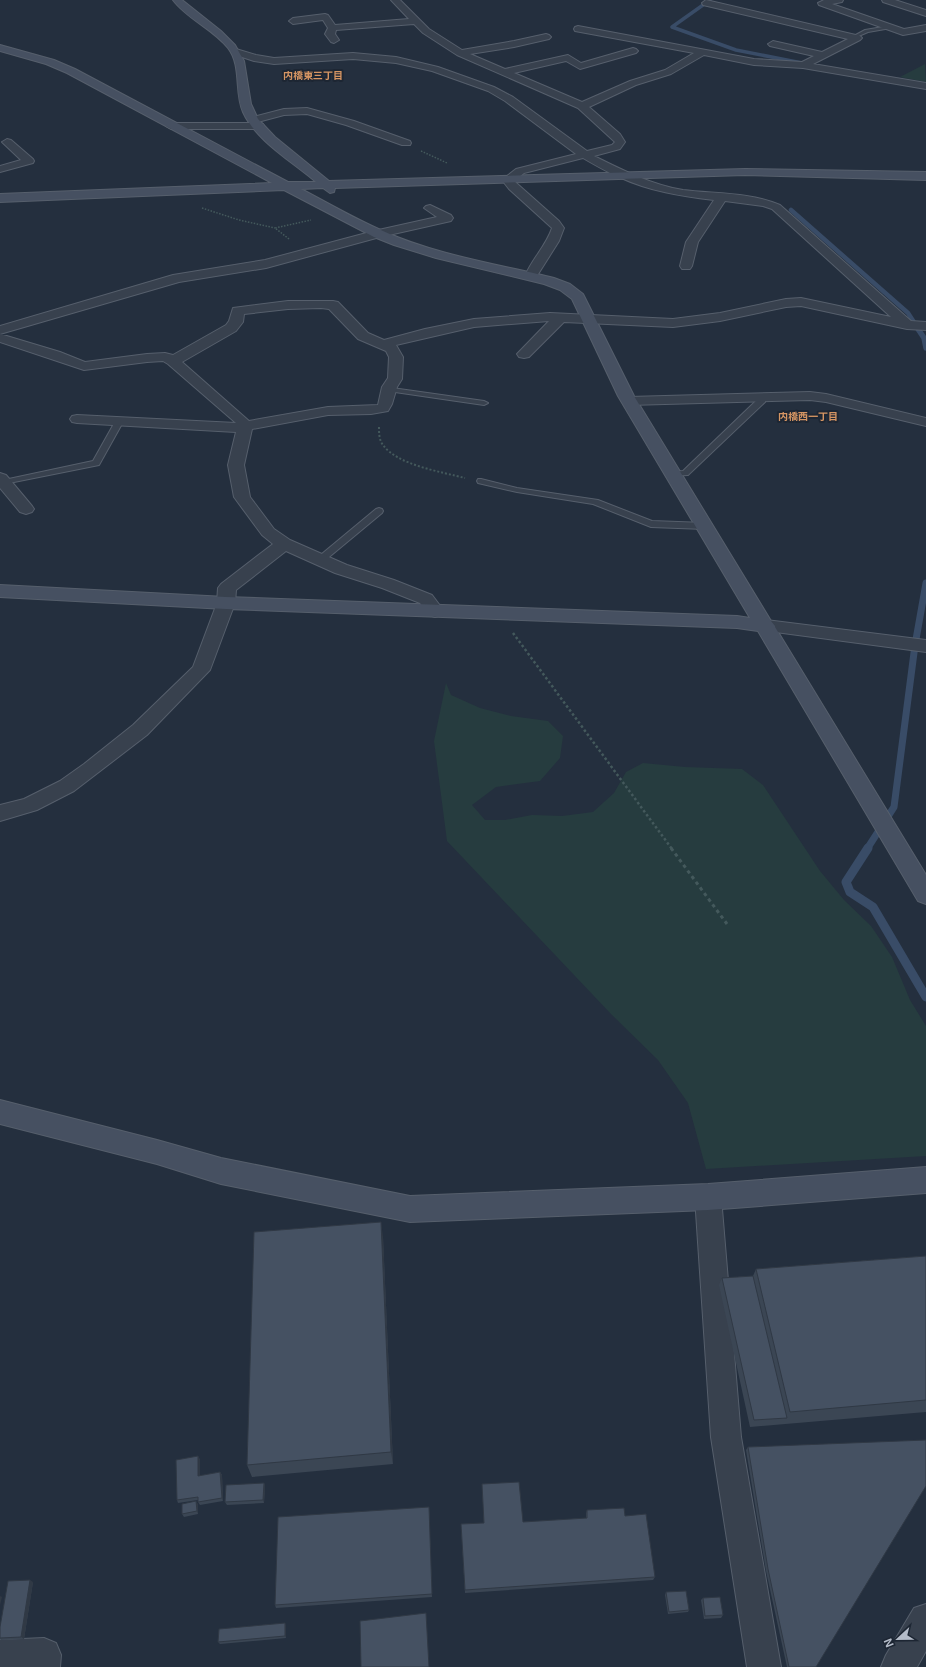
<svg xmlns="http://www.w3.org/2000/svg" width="926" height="1667" viewBox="0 0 926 1667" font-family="Inter,'Noto Sans JP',sans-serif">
<rect width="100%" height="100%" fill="#242f3e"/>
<path fill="#263c3f" d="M 925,64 L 926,82 L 900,77 Z
M 446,683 L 451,695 L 480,708 L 511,716 L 548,721 L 563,736 L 560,758 L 540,781 L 496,787 L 472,805 L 485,820 L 505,820 L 532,815 L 562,816 L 593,812 L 614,793 L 626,772 L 643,763 L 685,767 L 742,769 L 763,785 L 820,871 L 844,900 L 871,926 L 892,957 L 910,1000 L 926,1026 L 926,1156 L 706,1169 L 688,1103 L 658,1060 L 611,1014 L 447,841 L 434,741 Z"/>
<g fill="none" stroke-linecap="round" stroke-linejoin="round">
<path stroke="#394c67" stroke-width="3.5" d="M 710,0 L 672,27 L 736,50 L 802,63"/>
<path stroke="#394c67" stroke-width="4.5" d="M 791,210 L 908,313 L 919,330"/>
<path stroke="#394c67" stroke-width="5.5" d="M 918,329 L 924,338 L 926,348"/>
<path stroke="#394c67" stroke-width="7" d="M 867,849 L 894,807 L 915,645 L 926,583"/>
<path stroke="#394c67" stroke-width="9" d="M 868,848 L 846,882 L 850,892 L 873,907 L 926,997"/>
<defs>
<path id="lane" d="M 889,26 L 891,28 L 868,32 L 854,38 L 852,37 L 865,30 Z
M 385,387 L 484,401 L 488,403 L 484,405 L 388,391 L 384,389 Z
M 759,395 L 765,395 L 765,402 L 688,475 L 671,476 L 671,472 L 683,471 L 758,399 Z
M 116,420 L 122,420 L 123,422 L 99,465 L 4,484 L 0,482 L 4,480 L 93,461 Z
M 478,479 L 481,479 L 517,488 L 598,500 L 652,521 L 705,523 L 709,526 L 705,529 L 651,527 L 593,504 L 517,492 L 478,483 L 477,481 Z
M 379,508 L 382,509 L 383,511 L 382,513 L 323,562 L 317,562 L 316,560 L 317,558 L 376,509 Z"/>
<path id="street" d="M 391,0 L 400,0 L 429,29 L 462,50 L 514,41 L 546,34 L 549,35 L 551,37 L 549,39 L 514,47 L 470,54 L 505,69 L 568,55 L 581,63 L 633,48 L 636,49 L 638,51 L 636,53 L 580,69 L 566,61 L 514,73 L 582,102 L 630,81 L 665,70 L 694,53 L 575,31 L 574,29 L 575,27 L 578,26 L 754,59 L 802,62 L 814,56 L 770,46 L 768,44 L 773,41 L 822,52 L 848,39 L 703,5 L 702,3 L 706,0 L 860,36 L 862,38 L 860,40 L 813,64 L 926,83 L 926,89 L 803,68 L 754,65 L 704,55 L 671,74 L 636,85 L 589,107 L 620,134 L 625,142 L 620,149 L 594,156 C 622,170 652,185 683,190 C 715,194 750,192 780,205 L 911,321 L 926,322 L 926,330 L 907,329 L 801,306 L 786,307 L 720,321 L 673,327 L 564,322 L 529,357 L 524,358 L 519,357 L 517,354 L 549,321 L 474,327 L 396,345 L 403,357 L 402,379 L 397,387 L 392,404 L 388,411 L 371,414 L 328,415 L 252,429 L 244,465 L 250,497 L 274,529 L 290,540 L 347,565 L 394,580 L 432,595 L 444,611 L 441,615 L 435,617 L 429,615 L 420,603 L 382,588 L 335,573 L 286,551 L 236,590 L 235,603 L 210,670 L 147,735 L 74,791 L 37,810 L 0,821 L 0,805 L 24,799 L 60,781 L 84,764 L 133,725 L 193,667 L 217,603 L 218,588 L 221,584 L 273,544 L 262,535 L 234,497 L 228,465 L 236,432 L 77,423 L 72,422 L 70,419 L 72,416 L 77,415 L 236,423 L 168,364 L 163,361 L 147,362 L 84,370 L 0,342 L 0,326 L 173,275 L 265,260 L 374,231 L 437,217 L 424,208 L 426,206 L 430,205 L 451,215 L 453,218 L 451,221 L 380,237 L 266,268 L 179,282 L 0,334 L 60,352 L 85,362 L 147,354 L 165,353 L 173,355 L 226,325 L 229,321 L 233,308 L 288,301 L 333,301 L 338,302 L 368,333 L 384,340 L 425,329 L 474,319 L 550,313 L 673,319 L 720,313 L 786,299 L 801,298 L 891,317 L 772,209 L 763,206 L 725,201 L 698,242 L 692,266 L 690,269 L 682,269 L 680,266 L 686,242 L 714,200 C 681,196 649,191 619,177 C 607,172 595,165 583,158 L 524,173 L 514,181 L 559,221 L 564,228 L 559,241 L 535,279 L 527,279 L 525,276 C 532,259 546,246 552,228 L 509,189 L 502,180 L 516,169 L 576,154 L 505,101 L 488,91 L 432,71 L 396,63 L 353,59 L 274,64 L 254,61 L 233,54 L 231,52 L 236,49 L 256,55 L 274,58 L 353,53 L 396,57 L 438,67 L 494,87 L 513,97 L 587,151 L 612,145 L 615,142 L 578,108 L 457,55 L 423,33 L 414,24 L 336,30 L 335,34 L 339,40 L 334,43 L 331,42 L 325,34 L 328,28 L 323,20 L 293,24 L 289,21 L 293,18 L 325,14 L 328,15 L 335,25 L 409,19 ZM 321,308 L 329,309 L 358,339 L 386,351 L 389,357 L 388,378 L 382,387 L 378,405 L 328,407 L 249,421 L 182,362 L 236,331 L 243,322 L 244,314 L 288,309 Z
M 824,0 L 843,0 L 842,2 L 832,4 L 904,29 L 926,25 L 926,31 L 903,35 L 819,5 L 818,3 Z
M 882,0 L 895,0 L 926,10 L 926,16 L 883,2 Z
M 307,108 L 354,121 L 410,141 L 411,143 L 410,145 L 402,145 L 346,125 L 307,114 L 284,115 L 254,123 L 263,124 L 264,126 L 263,128 L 259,129 L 171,129 L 166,126 L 171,123 L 252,123 L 248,120 L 249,118 L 284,109 Z
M 7,139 L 11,140 L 33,159 L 34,161 L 33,163 L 0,172 L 0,166 L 21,160 L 2,142 Z
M 810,392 L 826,394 L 926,418 L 926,426 L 826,402 L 810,400 L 629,405 L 624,404 L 622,401 L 624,398 L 629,397 Z
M 0,473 L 6,475 L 32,506 L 34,509 L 32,512 L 26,514 L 20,512 L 0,488 Z
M 766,620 L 926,640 L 926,652 L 760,630 L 757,626 L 760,622 Z
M 708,1185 L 717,1188 L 721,1197 L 741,1437 L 781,1667 L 747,1667 L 711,1437 L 695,1197 L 699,1188 Z
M 926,1604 L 926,1651 L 917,1667 L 881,1667 L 886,1655 L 914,1608 Z
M 44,1638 L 56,1643 L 61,1655 L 60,1667 L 0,1667 L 0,1640 Z"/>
<path id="secondary" d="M 173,0 L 182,0 L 221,31 L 235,45 L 244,61 L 251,104 L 258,119 L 275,137 L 329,181 L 745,169 L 926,172 L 926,180 L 745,175 L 335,188 L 334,192 L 330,193 L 323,188 L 301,189 C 328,203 355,219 383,231 C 436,255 497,264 554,278 L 570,284 L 583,294 L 634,396 L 771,621 L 775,626 L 775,627 L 926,875 L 926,904 L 918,901 L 758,631 L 737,628 L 226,609 L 0,597 L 0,585 L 226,597 L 737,616 L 750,618 L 618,396 L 572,299 L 560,290 L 544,284 L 436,258 L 394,245 L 374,237 L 284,190 L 0,202 L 0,194 L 272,183 L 67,73 L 46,64 L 0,51 L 0,45 L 54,60 L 75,69 L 288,182 L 316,182 C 293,162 256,141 243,112 C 234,92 242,66 228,48 C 213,29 187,19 173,0 Z
M 0,1100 L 157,1140 L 221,1158 L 410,1196 L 708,1184 L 926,1167 L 926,1193 L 708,1210 L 410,1222 L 221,1184 L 157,1164 L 0,1124 Z"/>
</defs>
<use href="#lane" stroke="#565f6c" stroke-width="2"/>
<use href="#street" stroke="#565f6c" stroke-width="2"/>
<use href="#secondary" stroke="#565f6c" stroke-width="2"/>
<path stroke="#44595c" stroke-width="1.5" stroke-dasharray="1.5 1.5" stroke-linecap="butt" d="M 421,151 L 447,163
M 202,208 L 239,220 L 275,228
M 289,239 L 275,228 L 311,220"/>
<path stroke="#44595c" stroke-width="2" stroke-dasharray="2 2" stroke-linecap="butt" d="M 379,427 C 379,433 379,440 383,445 C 397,465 442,472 465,478"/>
<path stroke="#44595c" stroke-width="2.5" stroke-dasharray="2.5 2.5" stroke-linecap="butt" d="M 513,633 L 672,849"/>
<path stroke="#44595c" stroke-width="3" stroke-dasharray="3.5 3.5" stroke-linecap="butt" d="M 671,848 L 727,924"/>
<use href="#lane" fill="#38414e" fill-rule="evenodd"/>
<use href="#street" fill="#38414e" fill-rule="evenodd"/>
<use href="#secondary" fill="#465061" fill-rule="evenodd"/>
</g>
<path fill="#3b4654" d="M 383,1237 L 393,1464 L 252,1477 L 247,1465 Z
M 926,1256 L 926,1412 L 750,1427 L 719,1285 L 722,1278 L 753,1276 L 756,1269 Z
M 748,1447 L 816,1667 L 787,1667 L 766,1571 L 746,1450 Z
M 198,1456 L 200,1460 L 200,1476 L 220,1472 L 222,1475 L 223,1501 L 200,1505 L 198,1502 L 198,1500 L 178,1503 L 177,1500 Z
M 264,1483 L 265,1486 L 264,1503 L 227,1505 L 225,1502 Z
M 482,1484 L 523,1522 L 586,1518 L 586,1513 L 587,1510 L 625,1516 L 655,1577 L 653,1580 L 465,1593 L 461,1524 L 484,1523 Z
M 198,1504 L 198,1514 L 184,1517 L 182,1514 Z
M 429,1507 L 432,1597 L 276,1608 L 275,1605 Z
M 33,1582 L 24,1639 L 1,1640 L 0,1639 L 0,1627 Z
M 666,1592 L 689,1610 L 688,1612 L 668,1614 L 665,1595 Z
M 703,1598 L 723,1615 L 721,1618 L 704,1619 L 701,1600 Z
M 286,1625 L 286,1638 L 220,1644 L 218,1642 Z"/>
<path fill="#303945" d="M 381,1222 L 383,1237 L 393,1464 L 391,1452 Z
M 198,1456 L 200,1460 L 200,1479 L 198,1476 Z
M 220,1472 L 222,1475 L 223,1501 L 222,1498 Z
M 264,1483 L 265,1486 L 264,1503 L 263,1500 Z
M 196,1501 L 198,1504 L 198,1514 L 197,1511 Z
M 30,1580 L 33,1582 L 24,1639 L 21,1637 Z
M 0,1596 L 2,1597 L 0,1605 Z
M 285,1623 L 286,1625 L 286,1638 L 285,1636 Z"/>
<path fill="#455162" stroke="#303945" d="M 381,1222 L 391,1452 L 247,1465 L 254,1232 Z
M 926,1256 L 926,1400 L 790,1412 L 756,1269 Z
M 753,1276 L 787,1418 L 754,1420 L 722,1278 Z
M 926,1440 L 926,1486 L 816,1667 L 789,1667 L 768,1569 L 748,1447 Z
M 198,1456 L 198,1476 L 220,1472 L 222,1498 L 198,1502 L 198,1497 L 177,1500 L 176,1460 Z
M 519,1482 L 523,1522 L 587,1518 L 587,1510 L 624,1508 L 625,1516 L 646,1514 L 655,1577 L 465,1590 L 461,1524 L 484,1523 L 482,1484 Z
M 264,1483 L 263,1500 L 225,1502 L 226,1485 Z
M 196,1501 L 197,1511 L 182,1514 L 182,1504 Z
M 429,1507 L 432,1594 L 275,1605 L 278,1517 Z
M 30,1580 L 21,1637 L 0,1638 L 0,1627 L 8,1581 Z
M 686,1591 L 689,1610 L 669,1612 L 666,1592 Z
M 720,1597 L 723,1615 L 705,1616 L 703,1598 Z
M 426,1613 L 429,1667 L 361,1667 L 360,1621 Z
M 285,1623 L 285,1636 L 218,1642 L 219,1629 Z"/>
<g text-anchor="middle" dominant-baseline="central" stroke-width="4" stroke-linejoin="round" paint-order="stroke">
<g font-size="10" font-weight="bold" fill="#d59563" stroke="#1d2633">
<text x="313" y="75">内橋東三丁目</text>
<text x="808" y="416">内橋西一丁目</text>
</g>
</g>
<g transform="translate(898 1639) rotate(248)" stroke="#1d2633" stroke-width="3" paint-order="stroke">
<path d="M0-3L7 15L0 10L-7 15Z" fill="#b4bcc9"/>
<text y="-6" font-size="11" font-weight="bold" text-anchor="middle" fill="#b4bcc9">N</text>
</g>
</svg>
